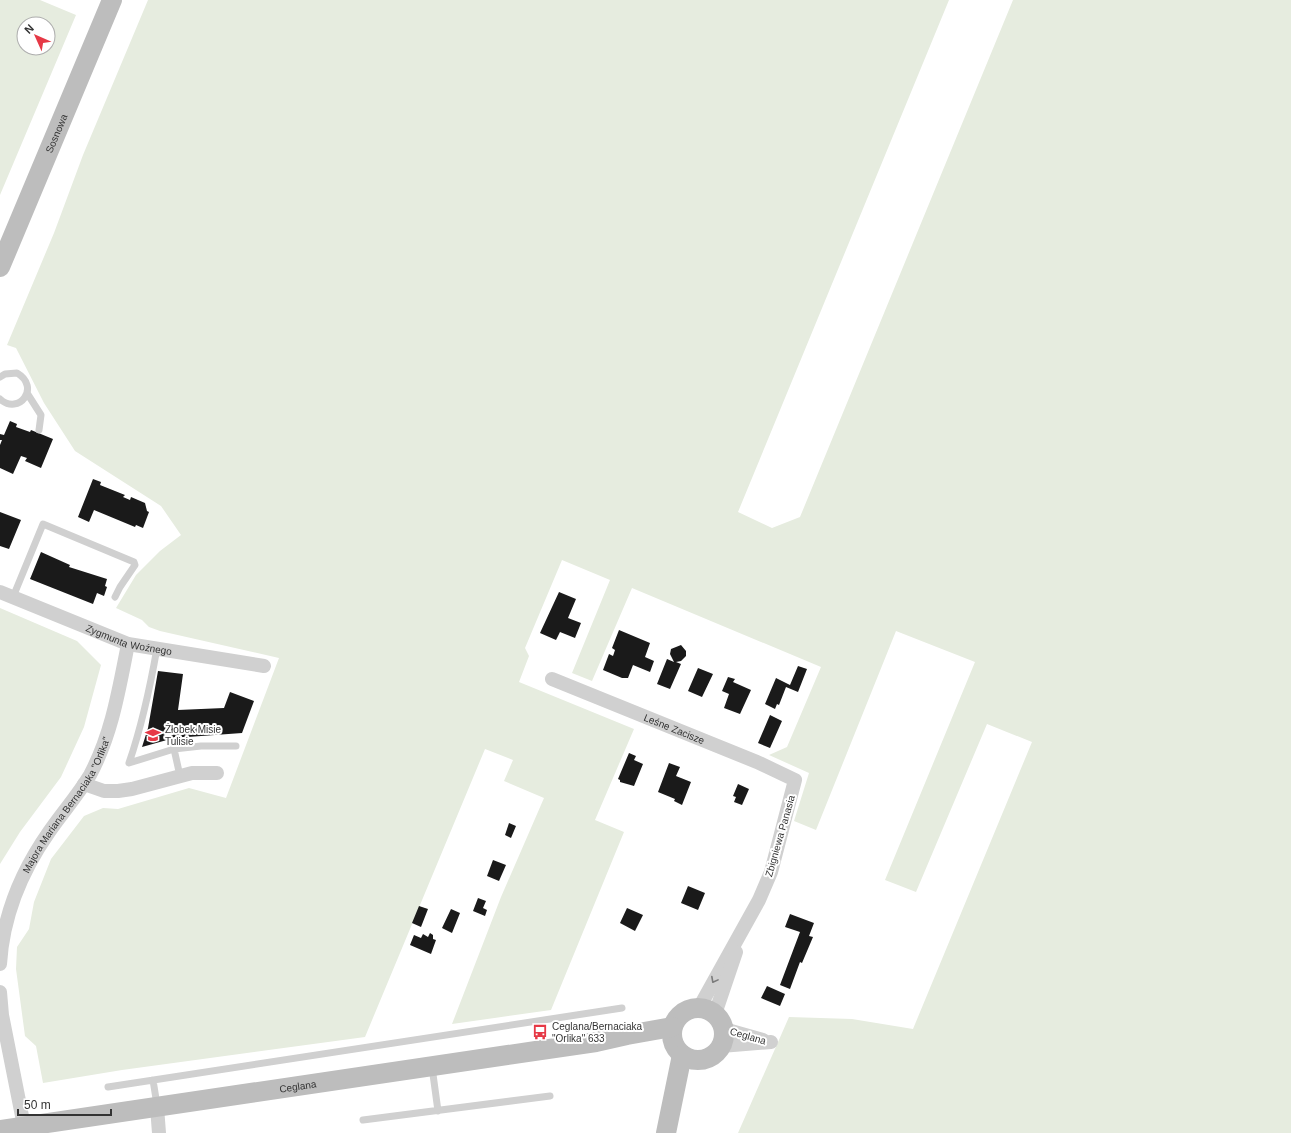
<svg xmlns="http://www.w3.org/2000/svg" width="1291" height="1133" viewBox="0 0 1291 1133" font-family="Arial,sans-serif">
<rect width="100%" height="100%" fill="#fff"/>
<path fill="#e6ecdf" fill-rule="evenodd" d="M 0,0 L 40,0 L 76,15 L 0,195 ZM 24,24 L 48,24 L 48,48 L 24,48 Z
M 148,0 L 949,0 L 738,512 L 772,528 L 800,517 L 1013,0 L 1291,0 L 1291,1133 L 738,1133 L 789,1017 L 852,1019 L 913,1029 L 1032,742 L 987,724 L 916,892 L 885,880 L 975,662 L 896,631 L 816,830 L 794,821 L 809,773 L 769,755 L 787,747 L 821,667 L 632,588 L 592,681 L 572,673 L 610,580 L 562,560 L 525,648 L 529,656 L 519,682 L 634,729 L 595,820 L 624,832 L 551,1010 L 452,1024 L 501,897 L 544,798 L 504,781 L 513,760 L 485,749 L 365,1037 L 122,1070 L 43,1083 L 36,1046 L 25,1036 L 16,969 L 17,947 L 29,929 L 34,902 L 51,859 L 84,816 L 103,808 L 118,809 L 189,788 L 226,798 L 279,658 L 160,631 L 149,627 L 142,620 L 116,608 L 136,575 L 160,551 L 181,535 L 161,506 L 75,451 L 44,403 L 16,348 L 7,345 L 54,233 L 83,155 Z
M 0,608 L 77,641 L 101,665 L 84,727 L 61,777 L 20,832 L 0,864 Z"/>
<path fill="#1a1a1a" d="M 10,421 L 17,424 L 16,427 L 30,432 L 31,430 L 53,439 L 41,468 L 25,461 L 27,458 L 21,456 L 13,474 L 0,468 L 0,445 L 2,440 L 0,440 L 0,434 L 4,435 Z
M 93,479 L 101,482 L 100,485 L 125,495 L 123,497 L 130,500 L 131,497 L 145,503 L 147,511 L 149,512 L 143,528 L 136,525 L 135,527 L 94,510 L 89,522 L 78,517 Z
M 0,512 L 21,520 L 9,549 L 0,546 Z
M 41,552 L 70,565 L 69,567 L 107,579 L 105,586 L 107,587 L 104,596 L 97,593 L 93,604 L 30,579 Z
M 559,592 L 576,599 L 568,618 L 581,623 L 575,638 L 560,632 L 556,640 L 540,633 Z
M 619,630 L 650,643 L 645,657 L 654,661 L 650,672 L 633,665 L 628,678 L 622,678 L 603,670 L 609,654 L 613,656 L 615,650 L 612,648 Z
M 681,645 L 686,651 L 686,656 L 681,661 L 676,662 L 681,664 L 670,689 L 657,684 L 667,659 L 674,662 L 670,654 L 671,649 Z
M 798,666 L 807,669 L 798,692 L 786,687 L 779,705 L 777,704 L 775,709 L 765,704 L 776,678 L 790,685 Z
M 698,668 L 713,674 L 702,697 L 688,691 Z
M 158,671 L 183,674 L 178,710 L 224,708 L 230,692 L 254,701 L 242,733 L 174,738 L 142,747 L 148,728 Z
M 728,677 L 735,679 L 733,682 L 751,690 L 740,714 L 724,708 L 729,694 L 722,691 Z
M 770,715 L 782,721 L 770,748 L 758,743 Z
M 629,753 L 636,756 L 634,760 L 643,764 L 634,786 L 620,782 L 620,780 L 618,779 Z
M 669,763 L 680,767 L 676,776 L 691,782 L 682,805 L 674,801 L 675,799 L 658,792 Z
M 738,784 L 749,789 L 742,805 L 734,802 L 736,797 L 733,796 Z
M 509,823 L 516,826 L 511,838 L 505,835 Z
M 493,860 L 506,865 L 499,881 L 487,876 Z
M 688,886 L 705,893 L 698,910 L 681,903 Z
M 478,898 L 486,901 L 483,908 L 487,910 L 485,916 L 473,911 Z
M 419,906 L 428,909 L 421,927 L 412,923 Z
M 627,908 L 643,915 L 635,931 L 620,923 Z
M 451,909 L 460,913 L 452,933 L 442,928 Z
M 790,914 L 814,923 L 809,936 L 813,937 L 802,963 L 800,962 L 790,989 L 780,985 L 800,932 L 785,927 Z
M 430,933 L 433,935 L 433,939 L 436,940 L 431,954 L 410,945 L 414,935 L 421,938 L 423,934 L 428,937 Z
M 767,986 L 785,994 L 780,1006 L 761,998 Z"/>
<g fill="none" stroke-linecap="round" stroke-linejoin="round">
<path stroke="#d0d0d0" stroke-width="7" d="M 0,377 L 5,374 L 17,373 C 41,387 19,416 0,399
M 27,393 L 41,415 L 39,430
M 13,597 L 43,524 L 134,562 L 135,565 L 120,587 L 115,597
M 157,648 C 150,688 142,725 129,763 L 174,749 L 201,746 L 236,746
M 174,749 L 180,776
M 432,1067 L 438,1111
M 153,1080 L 157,1105
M 108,1087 L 622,1008
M 363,1120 L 550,1096"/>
<g stroke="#d0d0d0" stroke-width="14">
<path id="s1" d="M 0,592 L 128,644 L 264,666"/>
<path id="s2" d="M 552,679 L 757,762 L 795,780 L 771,872 L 759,900 L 699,1008"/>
<path d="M 84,784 L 104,791 L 118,791 L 132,789 L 192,773 L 217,773"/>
<path id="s3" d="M 0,964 C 3,915 21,872 49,832 C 62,813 78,795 90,775 C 112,734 119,689 128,644"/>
<path d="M 0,992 L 2,1015 L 24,1126"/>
<path d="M 715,1014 L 736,952"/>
<path d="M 724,1029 L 763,1040"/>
<path d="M 721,1046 L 771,1042"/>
<path d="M 157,1107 L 159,1133"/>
</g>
<g stroke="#bdbdbd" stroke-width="20">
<path id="s4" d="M 0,267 L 112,0"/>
<circle cx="698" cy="1034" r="26"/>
<path id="s5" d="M 0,1130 L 596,1042 L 627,1035 L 672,1027"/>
<path d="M 666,1133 L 682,1055"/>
</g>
</g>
<defs><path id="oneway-chevron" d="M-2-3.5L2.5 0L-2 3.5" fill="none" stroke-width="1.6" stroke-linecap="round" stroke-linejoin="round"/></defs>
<use stroke="#7a7a7a" href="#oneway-chevron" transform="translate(714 980) rotate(118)"/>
<defs>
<symbol id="school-bare" viewBox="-9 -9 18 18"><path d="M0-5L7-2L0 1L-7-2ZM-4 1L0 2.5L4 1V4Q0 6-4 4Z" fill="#e63946" stroke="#fff" stroke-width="2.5" paint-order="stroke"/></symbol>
<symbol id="bus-bare" viewBox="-9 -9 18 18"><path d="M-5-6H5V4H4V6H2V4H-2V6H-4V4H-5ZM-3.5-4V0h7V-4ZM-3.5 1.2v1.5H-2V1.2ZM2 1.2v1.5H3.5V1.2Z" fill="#e63946" stroke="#fff" stroke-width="2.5" paint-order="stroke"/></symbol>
</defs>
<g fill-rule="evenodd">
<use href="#school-bare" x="142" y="724" width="22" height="22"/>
<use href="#bus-bare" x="529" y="1021" width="22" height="22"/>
</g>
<g text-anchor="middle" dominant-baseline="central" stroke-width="4" stroke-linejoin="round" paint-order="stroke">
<g font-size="10" fill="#333" stroke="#fff">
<text stroke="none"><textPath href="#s4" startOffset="145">Sosnowa</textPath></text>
<text stroke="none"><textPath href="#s1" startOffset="138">Zygmunta Woźnego</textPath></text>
<text stroke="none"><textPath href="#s2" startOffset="132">Leśne Zacisze</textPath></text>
<text stroke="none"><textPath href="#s3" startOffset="175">Majora Mariana Bernaciaka "Orlika"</textPath></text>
<text transform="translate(780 836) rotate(-74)">Zbigniewa Panasia</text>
<text transform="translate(748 1036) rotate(16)">Ceglana</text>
<text stroke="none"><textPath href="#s5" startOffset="301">Ceglana</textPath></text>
</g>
<g font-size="10" fill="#333" stroke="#fff" text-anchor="start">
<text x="165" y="729">Żłobek Misie<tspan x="165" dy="12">Tulisie</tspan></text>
<text x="552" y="1026">Ceglana/Bernaciaka<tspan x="552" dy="12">"Orlika" 633</tspan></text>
</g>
</g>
<g transform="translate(36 36) rotate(315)"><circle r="19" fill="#ffffff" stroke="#adadad"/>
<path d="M0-3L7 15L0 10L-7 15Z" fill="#e63946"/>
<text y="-6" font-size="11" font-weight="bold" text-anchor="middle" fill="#333333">N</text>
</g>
<path d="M18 1109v6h93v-6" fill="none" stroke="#333333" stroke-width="2"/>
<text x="24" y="1109" font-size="12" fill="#333333" stroke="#ffffff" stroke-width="3" paint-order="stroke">50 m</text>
</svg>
